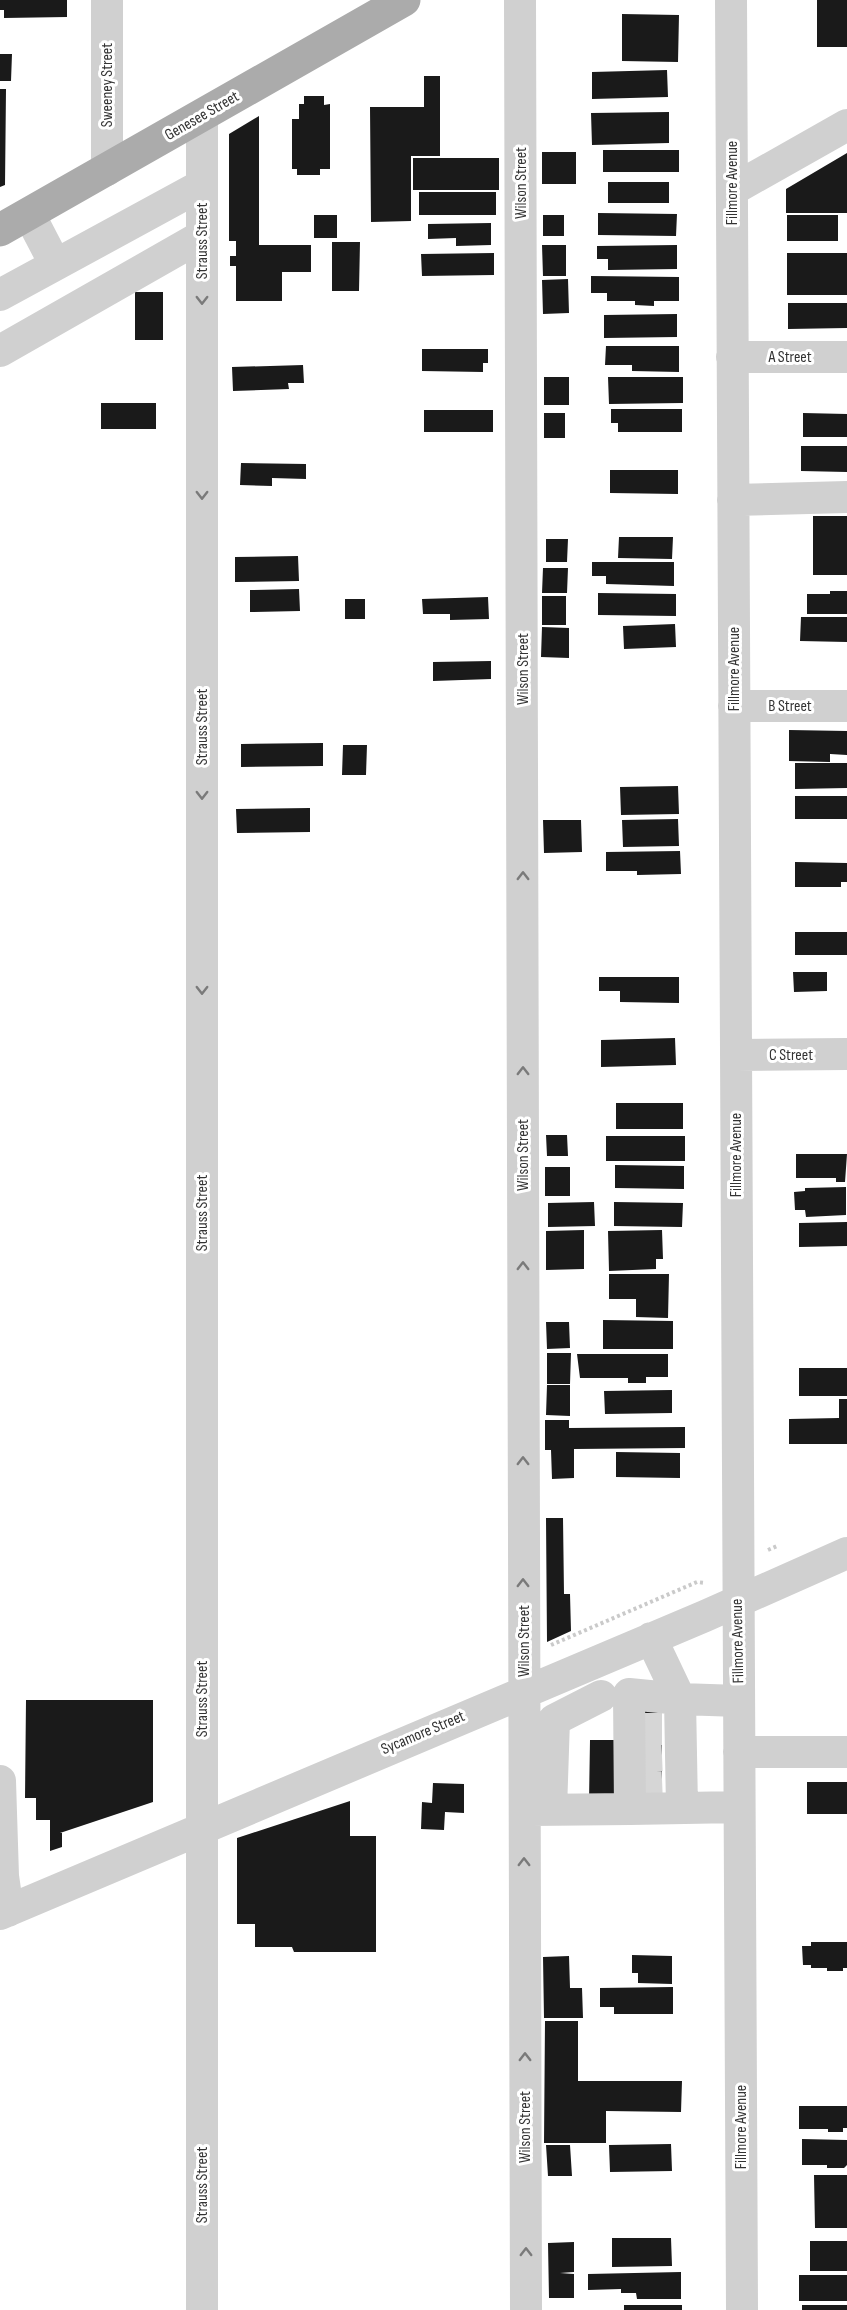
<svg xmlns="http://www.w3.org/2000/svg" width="847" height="2310" viewBox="0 0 847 2310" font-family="'Sofia Sans Condensed',sans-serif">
<rect width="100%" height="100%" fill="#fff"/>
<path fill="#1a1a1a" d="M 0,0 L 67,0 L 67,17 L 4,18 L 4,10 L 0,10 Z
M 817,0 L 847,0 L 847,47 L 817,47 Z
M 622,14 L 679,15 L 678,62 L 622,61 Z
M 0,54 L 12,54 L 11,81 L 0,81 Z
M 667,70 L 668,97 L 592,99 L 592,72 Z
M 424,76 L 440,76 L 440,156 L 411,156 L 411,221 L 371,222 L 370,107 L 424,107 Z
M 0,89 L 6,89 L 5,185 L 0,187 Z
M 304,96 L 324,96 L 324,105 L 330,104 L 330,169 L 320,169 L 320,175 L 297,175 L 297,169 L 292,169 L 292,119 L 299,119 L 299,104 L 304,104 Z
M 669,112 L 669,143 L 592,145 L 591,113 Z
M 259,116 L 259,245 L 311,245 L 311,272 L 282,272 L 282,301 L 236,301 L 236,266 L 230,266 L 230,256 L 236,256 L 236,241 L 229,241 L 229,134 Z
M 603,150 L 679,150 L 679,172 L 603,172 Z
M 542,152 L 576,152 L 576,184 L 542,184 Z
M 847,153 L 847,213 L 786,213 L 786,189 Z
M 413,158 L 499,158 L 499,190 L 413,190 Z
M 608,182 L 669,182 L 669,203 L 608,203 Z
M 419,192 L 496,192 L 496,215 L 419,215 Z
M 598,213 L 677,214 L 676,236 L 598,235 Z
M 314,215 L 337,215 L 337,238 L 314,238 Z
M 543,215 L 564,215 L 564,236 L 543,236 Z
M 787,215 L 838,215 L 838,241 L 787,241 Z
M 491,223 L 491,245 L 456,246 L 456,238 L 428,239 L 428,224 Z
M 332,242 L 360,242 L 359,291 L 332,291 Z
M 542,245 L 566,245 L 566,276 L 543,276 Z
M 677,245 L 677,269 L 608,270 L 608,259 L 597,259 L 597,246 Z
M 494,253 L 494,275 L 422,276 L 421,254 Z
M 787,253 L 847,253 L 847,295 L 787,295 Z
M 591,276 L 679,277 L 679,301 L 654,301 L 654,306 L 635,305 L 635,301 L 607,301 L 607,293 L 591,293 Z
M 568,279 L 569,313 L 543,314 L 542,280 Z
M 135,292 L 163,292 L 163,340 L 135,340 Z
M 788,303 L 847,303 L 847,328 L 788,329 Z
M 677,314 L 677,337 L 604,338 L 604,315 Z
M 606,346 L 679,346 L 679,372 L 632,371 L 632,365 L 605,365 Z
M 422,349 L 488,349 L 488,363 L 483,363 L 483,372 L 422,371 Z
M 303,365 L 304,383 L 288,383 L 289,389 L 233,391 L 232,367 Z
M 544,377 L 569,377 L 569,405 L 544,405 Z
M 608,377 L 683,377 L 683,403 L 609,404 Z
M 101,403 L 156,403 L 156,429 L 101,429 Z
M 611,409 L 682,409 L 682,432 L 618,432 L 618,423 L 611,423 Z
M 424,410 L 493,410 L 493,432 L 424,432 Z
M 544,413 L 565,413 L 565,438 L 544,438 Z
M 803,413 L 847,414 L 847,437 L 803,437 Z
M 801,446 L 847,446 L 847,472 L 801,471 Z
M 241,463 L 306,464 L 306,479 L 272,478 L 272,486 L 240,485 Z
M 610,470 L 678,470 L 678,494 L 610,493 Z
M 813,516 L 847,516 L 847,575 L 813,575 Z
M 619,537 L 673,537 L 672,559 L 618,558 Z
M 546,539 L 568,539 L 567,562 L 546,562 Z
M 298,556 L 299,581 L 235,582 L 235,557 Z
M 592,562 L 674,562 L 674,586 L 606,584 L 606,576 L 592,576 Z
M 543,568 L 568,568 L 567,593 L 542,593 Z
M 299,589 L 300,611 L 250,612 L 250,590 Z
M 830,591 L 847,591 L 847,614 L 807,614 L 807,594 L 830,594 Z
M 598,593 L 676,594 L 676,616 L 598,615 Z
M 542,596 L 566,596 L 566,625 L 542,625 Z
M 488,597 L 489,619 L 450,620 L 450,614 L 423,614 L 422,599 Z
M 345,599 L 365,599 L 365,619 L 345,619 Z
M 801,617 L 847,617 L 847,642 L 800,641 Z
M 675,624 L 676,647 L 624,649 L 623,626 Z
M 542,627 L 569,628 L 569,658 L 541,657 Z
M 491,661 L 491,679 L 433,681 L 433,662 Z
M 789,730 L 847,731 L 847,755 L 830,754 L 830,762 L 789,761 Z
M 323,743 L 323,766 L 241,767 L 241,744 Z
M 343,745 L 367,745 L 366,775 L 342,775 Z
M 795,763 L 847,763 L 847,788 L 795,789 Z
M 678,786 L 679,814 L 621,815 L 620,787 Z
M 795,796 L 847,796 L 847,819 L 795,819 Z
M 310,808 L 310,832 L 237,833 L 236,809 Z
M 678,819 L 679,846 L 623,847 L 622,820 Z
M 543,820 L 581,820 L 582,852 L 544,853 Z
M 680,851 L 681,874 L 637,875 L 637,871 L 606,871 L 606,852 Z
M 795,862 L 847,863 L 847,882 L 841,882 L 841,887 L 795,887 Z
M 795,932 L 847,932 L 847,955 L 795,955 Z
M 793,972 L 827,972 L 827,991 L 794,992 Z
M 599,977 L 679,977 L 679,1003 L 620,1002 L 620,991 L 599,991 Z
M 675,1038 L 676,1065 L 601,1067 L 601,1040 Z
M 616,1103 L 683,1103 L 683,1129 L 616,1129 Z
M 546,1135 L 567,1135 L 568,1156 L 547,1156 Z
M 606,1136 L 685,1136 L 685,1161 L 606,1161 Z
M 796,1154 L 847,1154 L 845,1182 L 836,1182 L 836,1178 L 796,1178 Z
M 615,1165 L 684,1166 L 684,1189 L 615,1188 Z
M 545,1167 L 570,1167 L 570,1196 L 545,1196 Z
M 846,1187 L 846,1215 L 806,1217 L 805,1210 L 795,1210 L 794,1192 L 805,1191 L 805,1188 Z
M 594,1202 L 595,1226 L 548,1227 L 548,1203 Z
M 614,1202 L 683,1203 L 682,1227 L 614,1226 Z
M 847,1222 L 847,1246 L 799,1247 L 799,1223 Z
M 584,1230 L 584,1269 L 546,1270 L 546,1231 Z
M 662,1230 L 663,1259 L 656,1259 L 656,1269 L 609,1271 L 608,1231 Z
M 609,1274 L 669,1274 L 668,1318 L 636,1317 L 636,1299 L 609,1299 Z
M 603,1320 L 673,1321 L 673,1349 L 603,1349 Z
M 546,1322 L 569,1322 L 570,1348 L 547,1349 Z
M 547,1353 L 571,1353 L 570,1384 L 547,1384 Z
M 577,1354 L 668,1354 L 668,1377 L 646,1377 L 646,1383 L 628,1383 L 628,1378 L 580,1378 Z
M 799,1368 L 847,1368 L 847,1396 L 799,1396 Z
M 547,1385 L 570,1385 L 570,1416 L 546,1415 Z
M 672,1390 L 672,1413 L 605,1414 L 604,1391 Z
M 839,1399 L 847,1399 L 847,1444 L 789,1444 L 789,1419 L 839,1418 Z
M 545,1420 L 569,1420 L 569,1428 L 685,1427 L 685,1448 L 574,1449 L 574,1478 L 552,1479 L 551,1450 L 545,1450 Z
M 616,1452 L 680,1453 L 680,1478 L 616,1477 Z
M 546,1518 L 563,1518 L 564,1594 L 570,1594 L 571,1631 L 547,1642 Z
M 26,1700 L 153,1700 L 153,1802 L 60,1833 L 62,1833 L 62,1847 L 50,1851 L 50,1820 L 36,1820 L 36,1798 L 25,1798 Z
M 637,1703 L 662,1703 L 662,1804 L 637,1804 Z
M 590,1740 L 623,1740 L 623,1803 L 589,1802 Z
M 807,1782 L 847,1782 L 847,1814 L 807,1814 Z
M 433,1783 L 464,1784 L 464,1813 L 445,1812 L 444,1830 L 421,1829 L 422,1802 L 432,1803 Z
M 350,1801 L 350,1836 L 376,1836 L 376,1952 L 294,1952 L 292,1947 L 255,1947 L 255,1924 L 237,1924 L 237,1838 Z
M 811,1942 L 847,1942 L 847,1968 L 843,1968 L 843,1971 L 827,1971 L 827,1968 L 811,1968 L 811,1965 L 803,1965 L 802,1946 L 811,1946 Z
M 632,1955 L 672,1956 L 672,1984 L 638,1983 L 638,1973 L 632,1973 Z
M 569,1956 L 570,1988 L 582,1988 L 583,2018 L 544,2018 L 543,1957 Z
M 673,1987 L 673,2014 L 614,2014 L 614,2007 L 600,2007 L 600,1988 Z
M 545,2021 L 578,2021 L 578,2081 L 682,2081 L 681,2112 L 606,2111 L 606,2143 L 544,2143 Z
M 799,2106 L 847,2106 L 847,2128 L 843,2128 L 843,2132 L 828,2132 L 828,2129 L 799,2129 Z
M 802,2139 L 847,2140 L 847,2165 L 844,2168 L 827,2168 L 827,2165 L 802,2165 Z
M 671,2144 L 672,2171 L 610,2172 L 609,2145 Z
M 546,2145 L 570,2145 L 572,2176 L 548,2176 Z
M 814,2175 L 847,2175 L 847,2228 L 815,2228 Z
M 612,2238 L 671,2238 L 672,2266 L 612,2267 Z
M 810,2241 L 847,2241 L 847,2271 L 810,2271 Z
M 574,2242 L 574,2272 L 560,2273 L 574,2274 L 574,2298 L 549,2298 L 548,2243 Z
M 681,2272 L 681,2299 L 637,2299 L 636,2293 L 621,2293 L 621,2289 L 588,2290 L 588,2274 Z
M 799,2275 L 847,2275 L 847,2301 L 799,2301 Z
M 624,2305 L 682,2305 L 682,2310 L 624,2310 Z
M 802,2305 L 847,2305 L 847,2310 L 802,2310 Z"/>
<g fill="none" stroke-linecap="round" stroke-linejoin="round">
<path stroke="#d6d6d6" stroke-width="32" stroke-dasharray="32 16" stroke-linecap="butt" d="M 637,1729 L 662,1729
M 637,1756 L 662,1755
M 637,1780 L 662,1779"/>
<path stroke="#cacaca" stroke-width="4" stroke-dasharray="3 3" stroke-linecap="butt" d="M 768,1550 L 777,1546
M 551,1645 L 697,1582 L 705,1583"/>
<path stroke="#d0d0d0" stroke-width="32" d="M 107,0 L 107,170
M 520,0 L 526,2310
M 731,0 L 742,2310
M 202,116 L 202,2310
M 732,190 L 847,125
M 29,214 L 55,264
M 0,295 L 202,185
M 0,351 L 202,236
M 732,357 L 847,357
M 733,500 L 847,497
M 734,706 L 847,706
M 736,1055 L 847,1054
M 651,1638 L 680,1699 L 682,1808
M 739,1701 L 680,1699 L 629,1694 L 630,1809 L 739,1807
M 739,1752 L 847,1752
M 0,1781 L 3,1876 L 8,1911
M 531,1810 L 630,1809
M 551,1810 L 554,1720 L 601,1696
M 0,1914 L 705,1616 L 847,1553"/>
<path stroke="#ababab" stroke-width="33" d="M 0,230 L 404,0"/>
</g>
<defs><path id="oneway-chevron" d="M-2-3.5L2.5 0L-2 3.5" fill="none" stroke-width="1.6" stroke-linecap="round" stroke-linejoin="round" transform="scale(1.5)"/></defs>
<g stroke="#7a7a7a">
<use href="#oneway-chevron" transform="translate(202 300) rotate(90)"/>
<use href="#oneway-chevron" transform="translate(202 495) rotate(90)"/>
<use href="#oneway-chevron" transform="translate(202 795) rotate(90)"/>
<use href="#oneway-chevron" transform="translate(523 876) rotate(-90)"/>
<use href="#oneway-chevron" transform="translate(202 990) rotate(90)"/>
<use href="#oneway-chevron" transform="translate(523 1071) rotate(-90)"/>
<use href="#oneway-chevron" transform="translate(523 1266) rotate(-90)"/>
<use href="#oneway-chevron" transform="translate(523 1461) rotate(-90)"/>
<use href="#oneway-chevron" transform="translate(523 1583) rotate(-90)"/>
<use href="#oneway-chevron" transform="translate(524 1862) rotate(-90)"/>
<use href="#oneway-chevron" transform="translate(525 2057) rotate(-90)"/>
<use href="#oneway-chevron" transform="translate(526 2252) rotate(-90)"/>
</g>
<g text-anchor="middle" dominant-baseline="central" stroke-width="6" stroke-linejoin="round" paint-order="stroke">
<g font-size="16" fill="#333" stroke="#fff">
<text transform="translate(107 85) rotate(-90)">Sweeney Street</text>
<text transform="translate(202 116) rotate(-30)">Genesee Street</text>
<text transform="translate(521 183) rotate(-90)">Wilson Street</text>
<text transform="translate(732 183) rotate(-90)">Fillmore Avenue</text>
<text transform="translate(202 241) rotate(-90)">Strauss Street</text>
<text x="790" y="357">A Street</text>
<text transform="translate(523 669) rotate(-90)">Wilson Street</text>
<text transform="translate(734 669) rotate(-90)">Fillmore Avenue</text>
<text x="790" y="706">B Street</text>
<text transform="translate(202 727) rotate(-90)">Strauss Street</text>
<text x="791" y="1055">C Street</text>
<text transform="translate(523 1155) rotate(-90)">Wilson Street</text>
<text transform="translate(736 1155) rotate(-90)">Fillmore Avenue</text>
<text transform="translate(202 1213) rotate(-90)">Strauss Street</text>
<text transform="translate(524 1641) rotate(-90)">Wilson Street</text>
<text transform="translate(738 1641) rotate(-91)">Fillmore Avenue</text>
<text transform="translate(202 1699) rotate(-90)">Strauss Street</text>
<text transform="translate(423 1733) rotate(-23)">Sycamore Street</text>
<text transform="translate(525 2127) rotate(-90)">Wilson Street</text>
<text transform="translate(741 2127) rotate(-90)">Fillmore Avenue</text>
<text transform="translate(202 2185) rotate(-90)">Strauss Street</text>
</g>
</g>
</svg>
